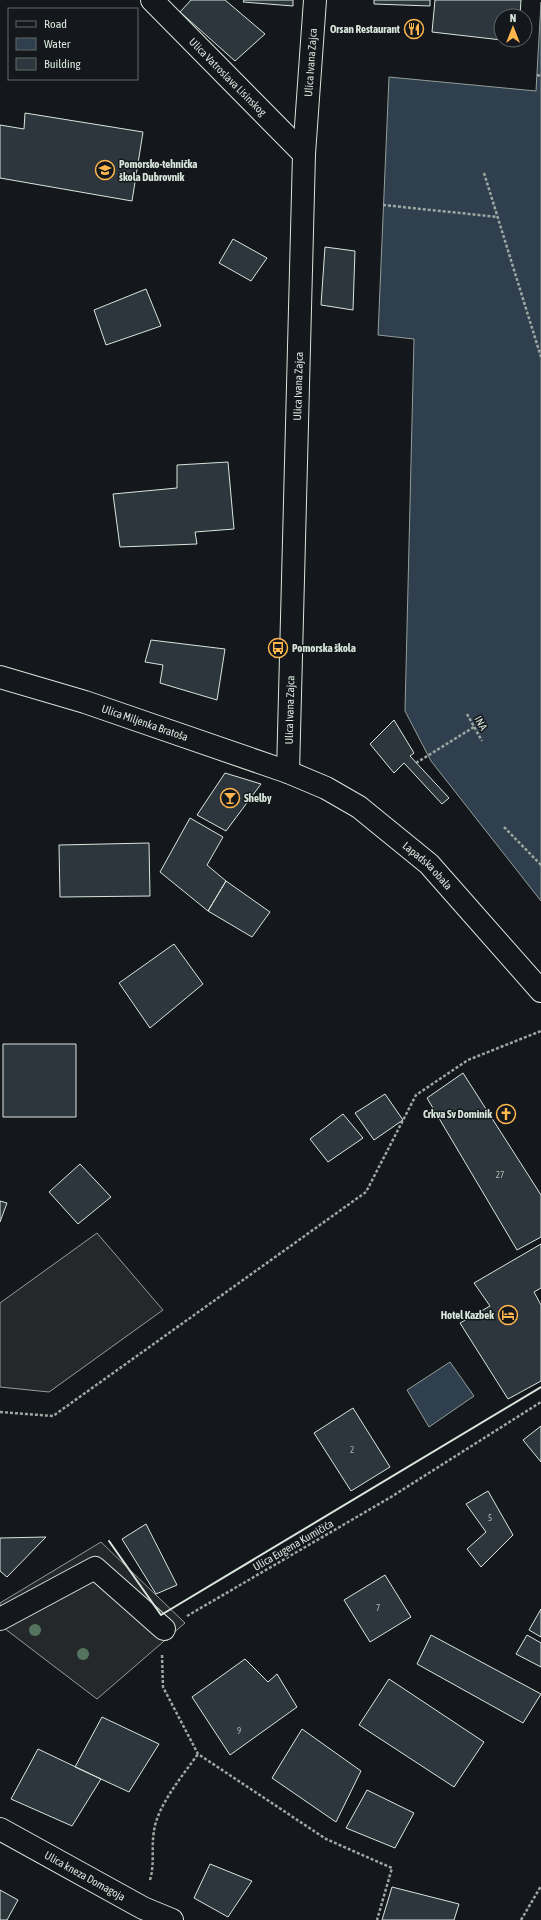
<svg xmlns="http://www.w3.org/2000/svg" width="541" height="1920" viewBox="0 0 541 1920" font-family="'Asap Condensed',sans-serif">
<rect width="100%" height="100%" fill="#14181c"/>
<path fill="#24282b" stroke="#939e99" d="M 97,1233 L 163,1310 L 49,1392 L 0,1387 L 0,1303 Z
M 101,1542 L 185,1623 L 97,1699 L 0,1625 L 0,1603 Z"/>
<path fill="#2f3f4d" stroke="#939e99" d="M 541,2 L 541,901 L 431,761 L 405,711 L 414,339 L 378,335 L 389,77 L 536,91 Z
M 450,1362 L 474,1396 L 429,1427 L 407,1390 Z"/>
<path fill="#2c363c" stroke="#d8e6dc" d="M 191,0 L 225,0 L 265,34 L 235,61 L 180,12 Z
M 244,0 L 293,0 L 293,6 L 243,2 Z
M 374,0 L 430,0 L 430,6 L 374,4 Z
M 435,0 L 521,0 L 520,16 L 501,16 L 501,40 L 519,40 L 519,42 L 432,32 Z
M 25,113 L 143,132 L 132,201 L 0,178 L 0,125 L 24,129 Z
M 233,239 L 267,258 L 251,281 L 219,263 Z
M 325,247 L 355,251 L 353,310 L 321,305 Z
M 146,289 L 161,326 L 106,345 L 94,310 Z
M 228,462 L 234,529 L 195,532 L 197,544 L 120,547 L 113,494 L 177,488 L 177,465 Z
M 151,640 L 225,649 L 217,700 L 160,683 L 163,665 L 145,662 Z
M 394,720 L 414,753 L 410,756 L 449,798 L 442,804 L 404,763 L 394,773 L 370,744 Z
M 225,773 L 261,784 L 226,831 L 197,815 Z
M 190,818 L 223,837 L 207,865 L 226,881 L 208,911 L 160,872 Z
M 149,843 L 150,896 L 60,897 L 59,845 Z
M 226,881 L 270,912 L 252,937 L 208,911 Z
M 174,944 L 203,984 L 150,1028 L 119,983 Z
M 3,1044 L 76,1044 L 76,1117 L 3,1117 Z
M 463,1073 L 541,1195 L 541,1237 L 517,1250 L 427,1098 Z
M 385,1094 L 403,1120 L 374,1140 L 355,1113 Z
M 343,1114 L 363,1138 L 328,1162 L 310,1139 Z
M 80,1164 L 111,1197 L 78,1224 L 49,1192 Z
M 0,1201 L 7,1203 L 0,1222 Z
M 541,1244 L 541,1288 L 534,1292 L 541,1305 L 541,1381 L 508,1399 L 460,1323 L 490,1306 L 474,1283 Z
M 353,1408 L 390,1467 L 351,1491 L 314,1433 Z
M 541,1426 L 541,1462 L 523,1440 Z
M 488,1491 L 513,1535 L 481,1567 L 467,1549 L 486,1532 L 466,1504 Z
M 146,1524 L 177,1585 L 156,1594 L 122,1539 Z
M 46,1537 L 7,1577 L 0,1571 L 0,1538 Z
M 385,1575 L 411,1617 L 370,1642 L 344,1600 Z
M 541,1609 L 541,1637 L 529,1630 Z
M 431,1635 L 541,1694 L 523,1723 L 417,1664 Z
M 527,1635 L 541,1643 L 541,1667 L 516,1654 Z
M 245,1659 L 268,1682 L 277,1674 L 297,1707 L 230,1755 L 192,1697 Z
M 389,1679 L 484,1742 L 454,1787 L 359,1725 Z
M 102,1717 L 159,1744 L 129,1792 L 75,1767 Z
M 302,1729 L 361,1771 L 336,1822 L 272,1778 Z
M 38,1749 L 101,1779 L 72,1826 L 11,1799 Z
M 367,1790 L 414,1813 L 395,1848 L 346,1828 Z
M 210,1864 L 252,1881 L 228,1917 L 194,1898 Z
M 392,1887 L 459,1904 L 454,1920 L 382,1920 Z
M 0,1890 L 18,1900 L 7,1920 L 0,1920 Z"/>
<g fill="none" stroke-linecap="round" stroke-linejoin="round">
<defs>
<g id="minor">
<path id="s1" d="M 152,0 L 304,154"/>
<path id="s2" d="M 0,677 L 85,702 L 288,772 L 326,788 L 359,807 L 429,864 L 541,991"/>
<path id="s3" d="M 288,772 L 304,154 L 315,0"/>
<path d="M 0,1619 L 95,1568 L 164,1629"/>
<path id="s4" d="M 0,1829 L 143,1908 L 172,1920"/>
</g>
</defs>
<use href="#minor" stroke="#d8e6dc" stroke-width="24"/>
<path stroke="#9da8a2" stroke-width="2.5" stroke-dasharray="3 2" stroke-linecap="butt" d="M 537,75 L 541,76
M 484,173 L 541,357
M 383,205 L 498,217
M 467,714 L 482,741
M 416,763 L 474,727
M 504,827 L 541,865
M 0,1412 L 53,1416 L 366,1192 L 416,1095 L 468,1060 L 541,1031
M 187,1616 L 391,1497 L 541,1402
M 162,1655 L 163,1687 L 198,1754 L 326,1839 L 392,1868 L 377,1920
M 150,1880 C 155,1863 151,1848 154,1831 C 157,1806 183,1775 198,1754
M 521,1920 L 541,1886"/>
<use href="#minor" stroke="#14181c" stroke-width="22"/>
<path stroke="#d8e6dc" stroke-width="2" d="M 109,1541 L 161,1615 L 541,1387"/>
</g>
<g fill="#55745f">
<circle cx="35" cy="1630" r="6"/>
<circle cx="83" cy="1654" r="6"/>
</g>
<defs>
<symbol id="restaurant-ring" viewBox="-11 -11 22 22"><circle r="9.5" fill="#14181c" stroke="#ffb74d" stroke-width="1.5"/><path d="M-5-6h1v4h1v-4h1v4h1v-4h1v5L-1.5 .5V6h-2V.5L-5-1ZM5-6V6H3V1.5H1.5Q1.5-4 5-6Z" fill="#ffb74d"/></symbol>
<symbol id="school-ring" viewBox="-11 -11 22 22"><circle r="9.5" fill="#14181c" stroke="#ffb74d" stroke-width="1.5"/><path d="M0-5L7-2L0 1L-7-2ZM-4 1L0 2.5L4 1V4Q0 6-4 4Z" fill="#ffb74d"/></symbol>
<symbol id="bus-ring" viewBox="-11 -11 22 22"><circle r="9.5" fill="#14181c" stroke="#ffb74d" stroke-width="1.5"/><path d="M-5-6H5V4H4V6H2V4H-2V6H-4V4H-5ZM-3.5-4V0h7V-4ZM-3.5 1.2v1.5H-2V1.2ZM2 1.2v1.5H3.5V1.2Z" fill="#ffb74d"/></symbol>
<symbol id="bar-ring" viewBox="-11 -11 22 22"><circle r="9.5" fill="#14181c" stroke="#ffb74d" stroke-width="1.5"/><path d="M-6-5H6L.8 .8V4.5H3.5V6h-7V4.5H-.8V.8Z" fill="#ffb74d"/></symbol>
<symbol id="church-ring" viewBox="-11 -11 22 22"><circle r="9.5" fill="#14181c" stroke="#ffb74d" stroke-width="1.5"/><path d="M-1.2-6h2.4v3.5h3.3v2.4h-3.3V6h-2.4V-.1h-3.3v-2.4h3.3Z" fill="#ffb74d"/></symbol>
<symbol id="hotel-ring" viewBox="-11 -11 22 22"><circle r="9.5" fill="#14181c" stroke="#ffb74d" stroke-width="1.5"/><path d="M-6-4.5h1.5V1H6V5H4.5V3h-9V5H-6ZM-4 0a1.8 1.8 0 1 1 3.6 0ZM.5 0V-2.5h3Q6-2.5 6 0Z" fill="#ffb74d"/></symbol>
</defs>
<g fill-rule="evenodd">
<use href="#restaurant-ring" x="403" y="18" width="22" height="22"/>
<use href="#school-ring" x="94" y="159" width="22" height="22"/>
<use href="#bus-ring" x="267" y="637" width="22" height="22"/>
<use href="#bar-ring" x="219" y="787" width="22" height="22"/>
<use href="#church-ring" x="495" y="1103" width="22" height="22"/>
<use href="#hotel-ring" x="497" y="1304" width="22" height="22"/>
</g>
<g text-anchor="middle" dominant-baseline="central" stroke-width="3" stroke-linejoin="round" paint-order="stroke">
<g font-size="9" fill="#adbab4">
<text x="500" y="1175">27</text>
<text x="352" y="1450">2</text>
<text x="490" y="1518">5</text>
<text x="378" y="1608">7</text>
<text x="239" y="1731">9</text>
</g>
<g font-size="11" font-weight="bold" fill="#d8e6dc" stroke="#14181c" text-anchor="end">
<text x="400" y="29">Orsan Restaurant</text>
<text x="119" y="164" text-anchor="start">Pomorsko-tehnička<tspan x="119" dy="13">škola Dubrovnik</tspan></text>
<text x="292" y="648" text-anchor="start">Pomorska škola</text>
<text x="244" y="798" text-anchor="start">Shelby</text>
<text x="492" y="1114">Crkva Sv Dominik</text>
<text x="494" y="1315">Hotel Kazbek</text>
</g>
<g font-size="11" fill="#d8e6dc" stroke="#14181c">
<text stroke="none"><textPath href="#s3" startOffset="710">Ulica Ivana Zajca</textPath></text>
<text stroke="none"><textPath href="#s1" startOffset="108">Ulica Vatroslava Lisinskog</textPath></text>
<text stroke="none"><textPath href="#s3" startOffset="386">Ulica Ivana Zajca</textPath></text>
<text stroke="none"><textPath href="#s3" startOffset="62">Ulica Ivana Zajca</textPath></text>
<text stroke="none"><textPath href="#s2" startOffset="152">Ulica Miljenka Bratoša</textPath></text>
<text transform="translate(481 723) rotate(61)">INA</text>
<text stroke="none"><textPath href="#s2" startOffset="473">Lapadska obala</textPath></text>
<text transform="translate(293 1545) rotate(-30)">Ulica Eugena Kumičića</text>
<text stroke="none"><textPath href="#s4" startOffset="97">Ulica kneza Domagoja</textPath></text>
</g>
</g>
<rect x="8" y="8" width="130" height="72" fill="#14181c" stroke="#626a69"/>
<rect x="16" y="21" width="20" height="6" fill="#14181c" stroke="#626a69"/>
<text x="44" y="28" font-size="12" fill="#d8e6dc">Road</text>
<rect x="16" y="38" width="20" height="12" fill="#2f3f4d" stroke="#626a69"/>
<text x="44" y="48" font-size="12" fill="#d8e6dc">Water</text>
<rect x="16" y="58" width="20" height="12" fill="#2c363c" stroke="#626a69"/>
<text x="44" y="68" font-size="12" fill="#d8e6dc">Building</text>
<g transform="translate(513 28)"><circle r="19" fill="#14181c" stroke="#626a69"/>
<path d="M0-3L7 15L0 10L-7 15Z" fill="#ffb74d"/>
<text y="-6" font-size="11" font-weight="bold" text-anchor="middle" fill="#d8e6dc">N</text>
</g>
</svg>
